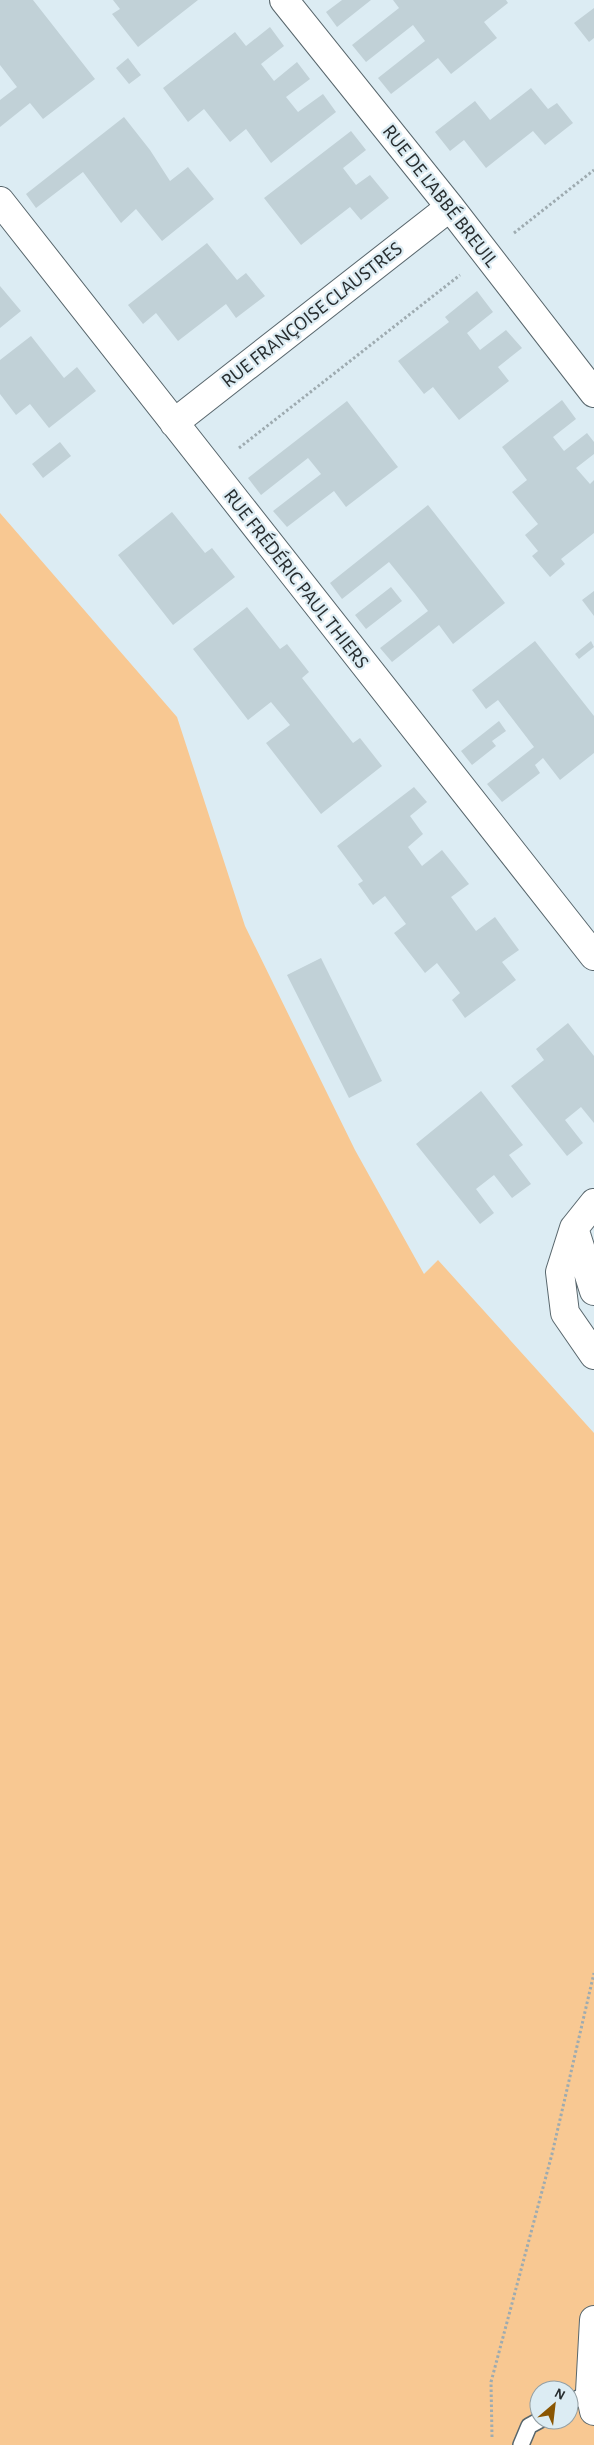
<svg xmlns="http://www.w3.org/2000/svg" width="594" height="2445" viewBox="0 0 594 2445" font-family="'Alegreya Sans',sans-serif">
<rect width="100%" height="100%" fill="#dcecf3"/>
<path fill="#f8c892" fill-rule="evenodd" d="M 0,513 L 177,717 L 245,926 L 355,1150 L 424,1274 L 438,1260 L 594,1433 L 594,2445 L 0,2445 ZM 539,2390 L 569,2390 L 569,2420 L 539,2420 Z"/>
<path fill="#c1d1d7" d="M 0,0 L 33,0 L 95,79 L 43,119 L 30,103 L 0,127 L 0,100 L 17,87 L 0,65 Z
M 113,0 L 198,0 L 138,47 L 112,14 L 120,9 Z
M 342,0 L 371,0 L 337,27 L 326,12 Z
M 393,0 L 506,0 L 508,3 L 484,22 L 497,38 L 451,74 L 438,58 L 391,94 L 378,78 L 425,41 L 413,25 L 366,62 L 352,45 L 399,8 Z
M 594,8 L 594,38 L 589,42 L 574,23 Z
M 270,27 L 284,46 L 261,64 L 274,81 L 297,62 L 310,79 L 286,97 L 298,112 L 323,94 L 336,112 L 271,163 L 246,129 L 230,142 L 204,109 L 188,122 L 163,88 L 235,32 L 246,46 Z
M 128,58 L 141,75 L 129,84 L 116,68 Z
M 531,88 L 548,109 L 557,103 L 573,123 L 545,145 L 533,131 L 486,168 L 464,140 L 450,151 L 435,132 L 475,101 L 490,120 Z
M 124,117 L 150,150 L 170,181 L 188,167 L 214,199 L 162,241 L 136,209 L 121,223 L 83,172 L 36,208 L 26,194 Z
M 351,131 L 366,150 L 343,168 L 356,185 L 370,175 L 389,198 L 361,220 L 350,207 L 301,245 L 264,198 Z
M 207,243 L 237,280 L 246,273 L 265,296 L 236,318 L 226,304 L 178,341 L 156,313 L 143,324 L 128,305 Z
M 0,286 L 21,311 L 0,328 Z
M 477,291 L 493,312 L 467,333 L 480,350 L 506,330 L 522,348 L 498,367 L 509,381 L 459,420 L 433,387 L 424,394 L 398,361 L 449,322 L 445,317 Z
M 31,336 L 64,378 L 77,367 L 96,391 L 49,428 L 30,404 L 16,415 L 0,394 L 0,360 Z
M 562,400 L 576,419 L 553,437 L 564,451 L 587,433 L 594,442 L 594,454 L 576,468 L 590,484 L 594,480 L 594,533 L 561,559 L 565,564 L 550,577 L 532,556 L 538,551 L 525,535 L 538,524 L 512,492 L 527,480 L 502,447 Z
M 347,401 L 398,467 L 346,507 L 334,491 L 287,527 L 273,511 L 321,474 L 308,458 L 261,495 L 248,478 Z
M 60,442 L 71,456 L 43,478 L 32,464 Z
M 428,505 L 505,603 L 453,644 L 439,625 L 392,662 L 380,648 L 428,611 L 415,594 L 389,562 L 342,599 L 330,583 Z
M 172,512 L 205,553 L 212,548 L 235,577 L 173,625 L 118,555 Z
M 391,587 L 402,601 L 366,629 L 355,615 Z
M 594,591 L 594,616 L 582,600 Z
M 247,607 L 280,649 L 287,644 L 309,672 L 302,678 L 353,743 L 360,738 L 382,766 L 321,814 L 266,743 L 290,725 L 271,702 L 248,720 L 193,649 Z
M 535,641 L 594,716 L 594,753 L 560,780 L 543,758 L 535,765 L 540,773 L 502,802 L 487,784 L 534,747 L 498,700 L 486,709 L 472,690 Z
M 591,641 L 594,647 L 579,659 L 575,654 Z
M 499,721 L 506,731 L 492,741 L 496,746 L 472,765 L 461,751 Z
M 414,787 L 427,802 L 410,816 L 423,834 L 408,847 L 422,866 L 442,850 L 469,884 L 451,897 L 476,931 L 495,917 L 519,950 L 502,962 L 516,980 L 465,1018 L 452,1000 L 460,993 L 437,963 L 425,973 L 394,933 L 406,924 L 385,896 L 373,905 L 358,884 L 363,881 L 337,846 Z
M 321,958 L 382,1081 L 349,1098 L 287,975 Z
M 568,1023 L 594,1056 L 594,1123 L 581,1107 L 565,1120 L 583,1143 L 567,1156 L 511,1086 L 544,1060 L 536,1049 Z
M 481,1091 L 523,1145 L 509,1155 L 531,1184 L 512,1198 L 494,1175 L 476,1189 L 494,1213 L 480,1224 L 416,1144 Z"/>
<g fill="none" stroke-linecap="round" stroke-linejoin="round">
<defs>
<path id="service" d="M 569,2403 L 590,2392
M 521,2445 L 529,2426 L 540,2420"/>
<path id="minor" d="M 284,0 L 450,207 L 594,393
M 0,201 L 594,956
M 174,423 L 450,207
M 594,1203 L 574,1228 L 560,1272 L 565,1313 L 594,1355
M 574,1228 L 594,1291
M 594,2320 L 590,2392 L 594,2411"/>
</defs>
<use href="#service" stroke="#58666c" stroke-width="18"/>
<use href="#minor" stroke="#58666c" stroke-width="30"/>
<path stroke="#9eabb0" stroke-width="3" stroke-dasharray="2.5 2.5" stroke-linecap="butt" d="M 514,233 L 594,170
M 239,448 L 460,275
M 492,2437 L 491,2382 L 552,2154 L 594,1973"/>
<use href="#service" stroke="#fff" stroke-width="15"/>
<use href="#minor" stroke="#fff" stroke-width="28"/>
</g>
<g text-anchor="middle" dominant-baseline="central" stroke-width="4.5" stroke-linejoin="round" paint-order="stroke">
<g font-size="20" fill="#272d2f" stroke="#dcecf3">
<text transform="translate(440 196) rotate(52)">RUE DE L'ABBÉ BREUIL</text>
<text transform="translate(312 315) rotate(-38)">RUE FRANÇOISE CLAUSTRES</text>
<text transform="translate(296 579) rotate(52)">RUE FRÉDÉRIC PAUL THIERS</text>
</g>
</g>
<g transform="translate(554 2405) rotate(28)"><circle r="24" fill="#dcecf3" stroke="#94a0a5"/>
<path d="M0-4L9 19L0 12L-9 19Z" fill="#8a5602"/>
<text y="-8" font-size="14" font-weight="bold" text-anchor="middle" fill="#272d2f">N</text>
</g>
</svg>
